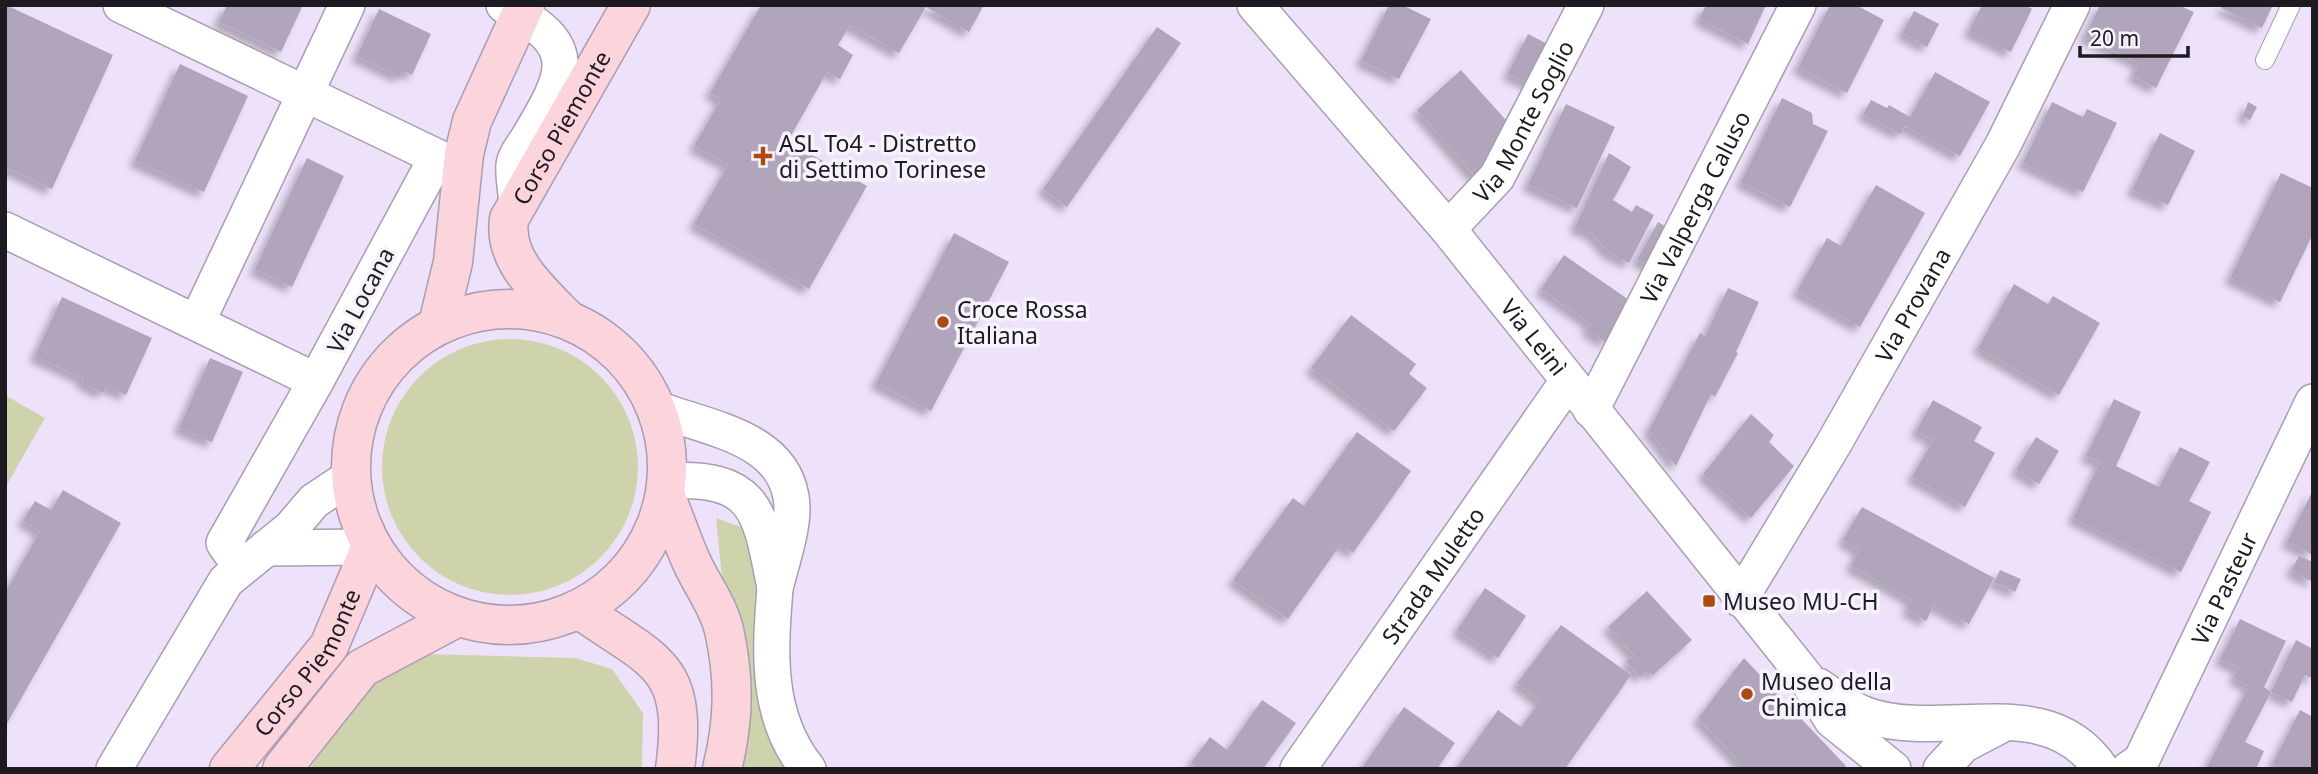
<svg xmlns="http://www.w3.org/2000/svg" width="2318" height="774" viewBox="0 0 2318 774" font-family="'Noto Sans',sans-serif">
<defs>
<filter id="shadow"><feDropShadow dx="-6" dy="6" stdDeviation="3.5" flood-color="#0004"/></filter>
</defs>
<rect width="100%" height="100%" fill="#eee2fa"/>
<path fill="#cfd3ac" d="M382 467a128 128 0 1 1 256 0a128 128 0 1 1-256 0Z
M 5,395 L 45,418 L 5,488 Z
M 716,518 L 744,528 L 793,769 L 741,769 Z
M 424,654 L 575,658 L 612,669 L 643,713 L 642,769 L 309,769 L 377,676 Z"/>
<path fill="#b1a5bc" filter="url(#shadow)" d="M 6,5 L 113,55 L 52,189 L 5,167 Z
M 227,5 L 303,5 L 281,52 L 219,22 Z
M 761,5 L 984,5 L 969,32 L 926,7 L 899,53 L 850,25 L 838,45 L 853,55 L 840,79 L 827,72 L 788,141 L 867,186 L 809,289 L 694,224 L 728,165 L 694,146 L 721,99 L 710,93 Z
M 1389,5 L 1402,5 L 1431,19 L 1399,79 L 1361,61 Z
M 1706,5 L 1766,5 L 1748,44 L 1699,19 Z
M 1830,5 L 1856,5 L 1884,20 L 1847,93 L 1798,68 Z
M 1982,5 L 2024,5 L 2032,9 L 2011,52 L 1969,31 Z
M 2100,5 L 2178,5 L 2194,12 L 2156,88 L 2133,76 L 2139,63 L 2085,37 Z
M 2222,5 L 2273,5 L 2262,28 L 2221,8 Z
M 379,9 L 431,34 L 412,75 L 403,71 L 400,77 L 357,56 Z
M 1914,11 L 1939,24 L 1927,47 L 1902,33 Z
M 1157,27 L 1181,43 L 1067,207 L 1043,189 Z
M 1528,34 L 1555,48 L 1536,87 L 1508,74 Z
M 180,64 L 248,96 L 204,192 L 135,161 Z
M 1461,70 L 1514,129 L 1478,180 L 1417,110 Z
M 1935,72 L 1990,102 L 1960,156 L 1905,126 L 1900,134 L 1863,114 L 1871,100 L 1887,108 L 1889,105 L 1910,117 Z
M 1782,98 L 1812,113 L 1813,124 L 1828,131 L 1790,207 L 1741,182 Z
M 2052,102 L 2083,117 L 2087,109 L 2117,123 L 2083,192 L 2023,163 Z
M 2248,102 L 2257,107 L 2250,120 L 2243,116 Z
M 1566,104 L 1615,127 L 1577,208 L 1528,185 Z
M 2160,133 L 2195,151 L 2168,205 L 2132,190 Z
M 1609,153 L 1631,167 L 1613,200 L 1632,212 L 1636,205 L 1654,215 L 1629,263 L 1608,252 L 1592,234 L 1575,227 Z
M 307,158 L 344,176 L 292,287 L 255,269 Z
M 2281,173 L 2313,188 L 2313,234 L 2280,302 L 2230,278 Z
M 1876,185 L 1925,213 L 1860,327 L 1797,291 L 1827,238 L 1841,246 Z
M 1658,222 L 1671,230 L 1653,268 L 1637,260 Z
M 954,233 L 1009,262 L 931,411 L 876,383 Z
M 1564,255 L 1632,302 L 1605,342 L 1587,330 L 1591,324 L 1541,289 Z
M 2014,284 L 2048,304 L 2053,296 L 2100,323 L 2059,395 L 1978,348 Z
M 1728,288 L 1759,302 L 1736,352 L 1738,353 L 1715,397 L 1711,394 L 1676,466 L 1649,430 L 1700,333 L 1705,336 Z
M 62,297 L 152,338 L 126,395 L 106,386 L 103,393 L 82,383 L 84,379 L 35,356 Z
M 1351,315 L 1416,364 L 1409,374 L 1427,388 L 1394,431 L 1311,368 Z
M 210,358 L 243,372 L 212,442 L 179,428 Z
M 2114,399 L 2141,412 L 2116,466 L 2159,487 L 2180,447 L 2210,462 L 2189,501 L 2211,512 L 2181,572 L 2073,518 L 2100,462 L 2086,456 Z
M 1933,400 L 1982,427 L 1974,441 L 1995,453 L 1965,507 L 1912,477 L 1933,440 L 1916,431 Z
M 1751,414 L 1774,435 L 1769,442 L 1794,466 L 1751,518 L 1703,474 Z
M 1357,432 L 1411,471 L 1353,553 L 1341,544 L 1288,619 L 1233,580 L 1293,498 L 1304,506 Z
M 2036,437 L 2059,451 L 2039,484 L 2016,470 Z
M 63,490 L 121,523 L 5,727 L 5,593 L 40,531 L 23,521 L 28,512 L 35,501 L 51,510 Z
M 2313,490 L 2313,555 L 2287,542 Z
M 1862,507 L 1994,578 L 1969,624 L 1934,605 L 1926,621 L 1907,610 L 1912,600 L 1851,566 L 1859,550 L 1843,540 Z
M 2299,556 L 2313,562 L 2313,582 L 2291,571 Z
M 2000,570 L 2021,579 L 2015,592 L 1994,582 Z
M 1485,588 L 1526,616 L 1498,658 L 1457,630 Z
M 1647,591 L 1692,640 L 1653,675 L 1648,670 L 1640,677 L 1626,662 L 1634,655 L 1608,627 Z
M 2240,619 L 2286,641 L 2264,687 L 2271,692 L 2245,742 L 2264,751 L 2256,769 L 2206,769 L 2249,686 L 2234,678 L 2239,668 L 2220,660 Z
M 1561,625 L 1631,675 L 1565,769 L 1456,769 L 1498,710 L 1521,727 L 1540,701 L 1517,683 Z
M 2296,640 L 2311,648 L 2313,644 L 2313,679 L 2305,675 L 2292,702 L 2271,692 Z
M 1744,658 L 1846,766 L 1843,769 L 1746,769 L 1698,718 Z
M 1262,700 L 1296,723 L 1263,769 L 1199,769 L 1191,763 L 1210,737 L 1227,750 Z
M 1404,707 L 1455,743 L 1437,769 L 1361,769 Z
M 2300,710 L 2313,717 L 2313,769 L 2284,769 L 2273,763 Z"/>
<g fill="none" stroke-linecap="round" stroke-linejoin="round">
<defs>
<path id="lane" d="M 2265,60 L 2291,5"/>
<g id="street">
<path d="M 121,5 L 437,157 L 316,381 L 224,543 L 241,567"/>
<path d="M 504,5 C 581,46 568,71 529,137 C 524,145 515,156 514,165 C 513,177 516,191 517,203"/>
<path id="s1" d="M 1255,5 L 1448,229 L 1805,676 L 1832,720 L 1893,769"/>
<path id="s2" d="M 1448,229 L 1497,177 L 1586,5"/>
<path d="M 5,230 L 316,381"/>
<path d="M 197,322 L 347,5"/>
<path d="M 658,409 C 705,428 781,436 791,497 C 796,522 781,563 775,588 C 760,511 757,476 667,481"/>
<path id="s3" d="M 1591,410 L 1798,5"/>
<path d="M 266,548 L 371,547"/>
<path d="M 775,588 C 770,651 765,716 808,769"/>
<path id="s4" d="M 1740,599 L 1833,445 L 2003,145 L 2072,5"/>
<path d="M 1818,686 C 1834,697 1851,711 1869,716 C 1945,741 2047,689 2101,769"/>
<path d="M 114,769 L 226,581 L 291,528 L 314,501 L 350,477"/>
<path id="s5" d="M 1298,769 L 1568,381"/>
<path d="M 1941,769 L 1963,745 L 2005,723"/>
<path id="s6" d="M 2129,769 L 2141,761 L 2313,402"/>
</g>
<g id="secondary">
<circle cx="509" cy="467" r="158"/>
<path id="s7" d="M 566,318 C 539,290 503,260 509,219 L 631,5"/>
<path d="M 438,324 L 453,262 L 464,154 L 472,121 L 525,5"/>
<path d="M 666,497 C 675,519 682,541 692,563 C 702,585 718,605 724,630 C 735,680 734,721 722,769"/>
<path d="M 580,610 C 656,663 689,664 675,769"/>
<path id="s8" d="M 229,769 L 329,646 L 371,547"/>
<path d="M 282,769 L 362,668 L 458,617"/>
</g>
</defs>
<use href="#lane" stroke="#a89db3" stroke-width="20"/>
<use href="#street" stroke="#a89db3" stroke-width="38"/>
<use href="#secondary" stroke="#a89db3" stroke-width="41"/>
<use href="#lane" stroke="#fff" stroke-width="18"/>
<use href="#street" stroke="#fff" stroke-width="35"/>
<use href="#secondary" stroke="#fcd4dc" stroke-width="38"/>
</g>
<g fill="#ad4a12" stroke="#f7f3fc" stroke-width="2.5">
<path d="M759.5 145.5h7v7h7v7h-7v7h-7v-7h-7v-7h7z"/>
<circle cx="943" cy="322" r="7"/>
<rect x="1702" y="594" width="14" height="14" rx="3.5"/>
<circle cx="1747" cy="694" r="7"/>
</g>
<g text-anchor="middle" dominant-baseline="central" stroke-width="7" stroke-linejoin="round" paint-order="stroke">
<g font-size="23" fill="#1e1a22" stroke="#f7f3fc">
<text stroke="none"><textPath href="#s2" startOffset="133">Via Monte Soglio</textPath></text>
<text stroke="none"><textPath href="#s7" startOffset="224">Corso Piemonte</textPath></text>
<text stroke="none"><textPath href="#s3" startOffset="228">Via Valperga Caluso</textPath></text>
<text transform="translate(360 300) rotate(-62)">Via Locana</text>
<text stroke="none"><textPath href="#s4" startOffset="341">Via Provana</textPath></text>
<text stroke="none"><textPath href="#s1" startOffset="434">Via Leinì</textPath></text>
<text stroke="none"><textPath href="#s5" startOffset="236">Strada Muletto</textPath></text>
<text stroke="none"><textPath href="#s6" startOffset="206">Via Pasteur</textPath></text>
<text stroke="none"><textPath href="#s8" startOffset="133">Corso Piemonte</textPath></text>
</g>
<g font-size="23" fill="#1e1a22" stroke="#f7f3fc" text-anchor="start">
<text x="779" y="143">ASL To4 - Distretto<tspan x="779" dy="26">di Settimo Torinese</tspan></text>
<text x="957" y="309">Croce Rossa<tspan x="957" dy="26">Italiana</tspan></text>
<text x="1723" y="601">Museo MU-CH</text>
<text x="1761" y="681">Museo della<tspan x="1761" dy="26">Chimica</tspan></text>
</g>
</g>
<rect width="2318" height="774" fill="none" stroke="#1e1a22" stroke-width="14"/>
<path d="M2080 46v10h108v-10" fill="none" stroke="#1e1a22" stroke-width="3.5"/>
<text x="2090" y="46" font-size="21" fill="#1e1a22" stroke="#f7f3fc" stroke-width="5" paint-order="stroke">20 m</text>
</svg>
